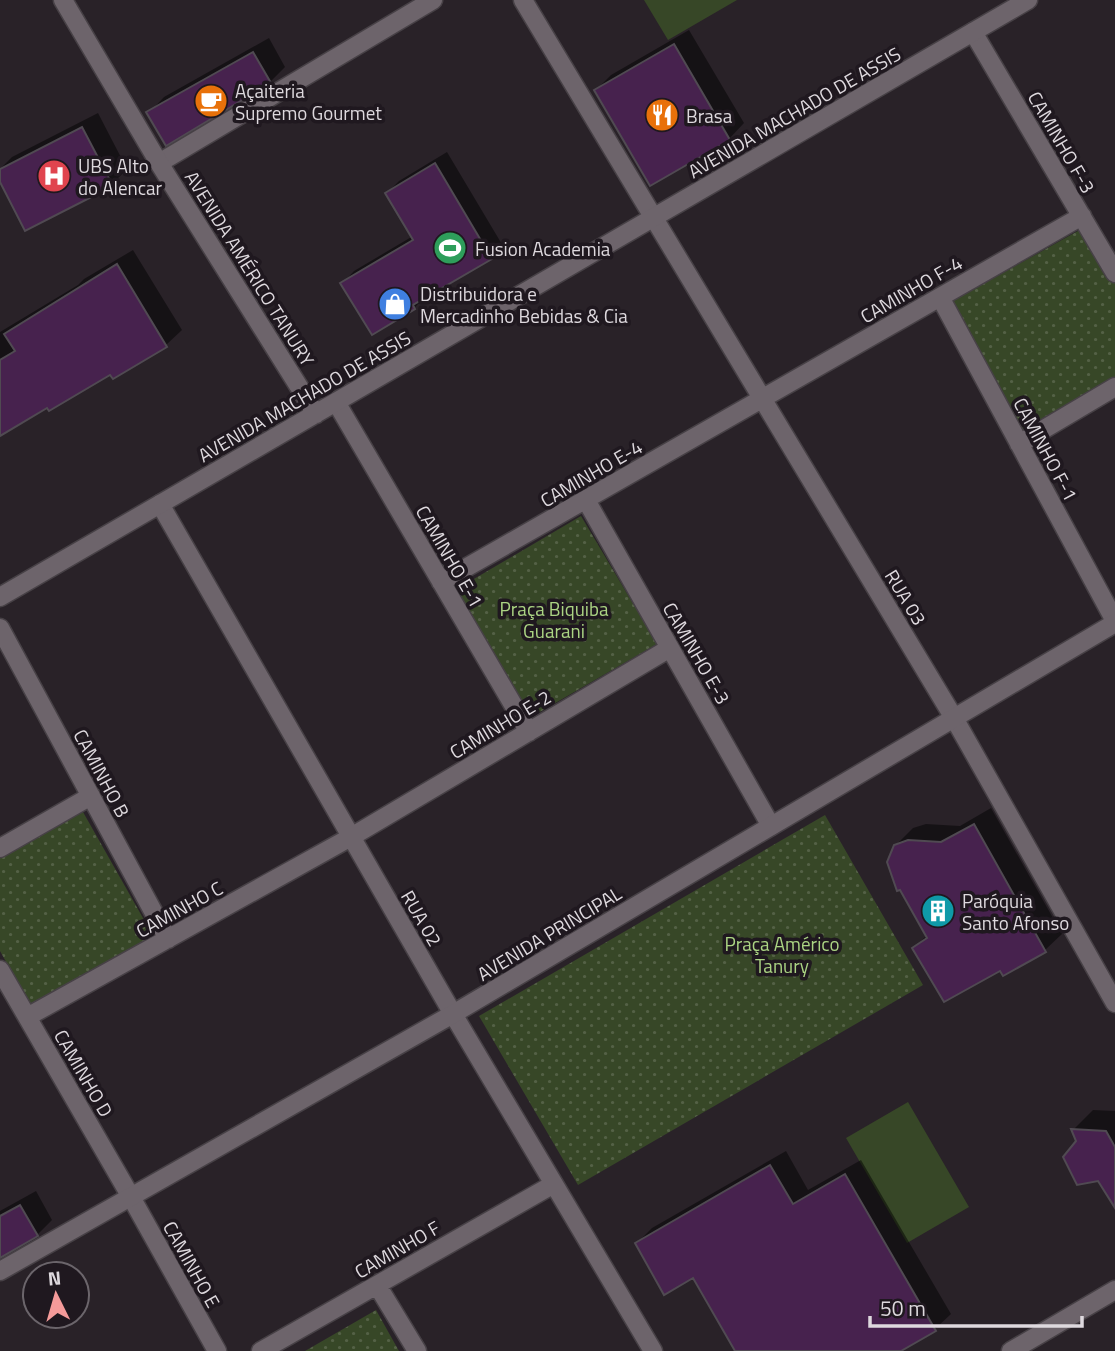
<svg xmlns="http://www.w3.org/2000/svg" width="1115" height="1351" viewBox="0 0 1115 1351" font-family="'Titillium Web',sans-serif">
<defs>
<pattern id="park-dots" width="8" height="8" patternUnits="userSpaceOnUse" patternTransform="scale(1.75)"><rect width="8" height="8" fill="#374727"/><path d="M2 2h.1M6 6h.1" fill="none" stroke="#546146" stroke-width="1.8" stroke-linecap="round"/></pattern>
</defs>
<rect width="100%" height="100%" fill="#292228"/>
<path fill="#374727" d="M 644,0 L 737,0 L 668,40 Z
M 908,1102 L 969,1207 L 907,1243 L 846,1138 Z"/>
<path fill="url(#park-dots)" d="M 1085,227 L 1115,279 L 1115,378 L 1023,429 L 951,302 Z
M 581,516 L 657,644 L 526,720 L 450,593 Z
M 83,812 L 156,941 L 33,1010 L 0,951 L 0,858 Z
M 825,815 L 923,985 L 578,1185 L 479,1016 Z
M 376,1310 L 399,1351 L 305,1351 Z"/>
<path fill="#0007" d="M 689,30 L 744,123 L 729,139 L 596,90 L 611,75 Z
M 269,38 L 285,67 L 270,82 L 149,113 L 164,97 Z
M 98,113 L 127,169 L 112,184 L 0,178 L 0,169 L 12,157 Z
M 447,152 L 503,246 L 491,257 L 426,296 L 414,308 L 343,283 L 354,271 L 413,236 L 387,193 L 399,181 Z
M 133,250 L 182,330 L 166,345 L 114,377 L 111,372 L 48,405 L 0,434 L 0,332 L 78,285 L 84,279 Z
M 991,808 L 1062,934 L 1044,951 L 1000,969 L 914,948 L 927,935 L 895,846 L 913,828 L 926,824 L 960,826 Z
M 1093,1110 L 1115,1111 L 1115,1182 L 1078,1142 L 1073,1130 Z
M 786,1151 L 808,1190 L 861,1160 L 951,1314 L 935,1329 L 897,1351 L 737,1351 L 694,1276 L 637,1243 L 652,1228 Z
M 36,1191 L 52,1220 L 37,1235 L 4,1253 L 4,1258 L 0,1263 L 0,1211 Z"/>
<path fill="#47224e" stroke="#504a52" stroke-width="2" d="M 674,44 L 730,140 L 650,186 L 594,90 Z
M 253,52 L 271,83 L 166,146 L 146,112 Z
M 82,127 L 113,186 L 25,231 L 0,182 L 0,169 Z
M 435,163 L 492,259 L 413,305 L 415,309 L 372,335 L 340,283 L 413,240 L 385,193 Z
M 117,264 L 167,347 L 113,379 L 110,375 L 49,411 L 47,408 L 0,436 L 0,360 L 15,351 L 4,334 Z
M 974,824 L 1046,952 L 1003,976 L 1000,971 L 944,1002 L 912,948 L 927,938 L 900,890 L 897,891 L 887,862 L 894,845 L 908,840 L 941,842 Z
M 1071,1129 L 1106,1131 L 1115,1147 L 1115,1208 L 1098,1181 L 1077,1185 L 1063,1157 L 1076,1141 Z
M 770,1165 L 793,1204 L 845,1174 L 936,1331 L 901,1351 L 735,1351 L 693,1278 L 664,1295 L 635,1243 Z
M 20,1205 L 38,1236 L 0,1258 L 0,1216 Z"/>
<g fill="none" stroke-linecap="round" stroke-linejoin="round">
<defs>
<path id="minor" d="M 523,0 L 954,718 L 1115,1003
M 973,32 L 1115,273
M 159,163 L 433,0
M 940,297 L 1115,621
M 336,402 L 529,732
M 1019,444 L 1115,387
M 586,500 L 771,826
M 160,504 L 453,1014 L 653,1351
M 441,582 L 1082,216
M 0,628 L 168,939
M 0,848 L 91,796
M 0,970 L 131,1197 L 217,1351
M 27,1017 L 351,837 L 670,648
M 377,1285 L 417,1351
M 261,1351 L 554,1184
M 1011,1351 L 1115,1290"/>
<path id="tertiary" d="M 63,0 L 159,163 L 316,414
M 0,597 L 1028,0
M 0,1271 L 453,1014 L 1115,623"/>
</defs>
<use href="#minor" stroke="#474146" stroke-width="21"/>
<use href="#tertiary" stroke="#474146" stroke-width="21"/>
<use href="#minor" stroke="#6d646b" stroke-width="18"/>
<use href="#tertiary" stroke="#6d646b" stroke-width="18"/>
</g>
<defs>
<symbol id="cafe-disc" viewBox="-11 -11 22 22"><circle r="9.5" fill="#e8710a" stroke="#1f181f"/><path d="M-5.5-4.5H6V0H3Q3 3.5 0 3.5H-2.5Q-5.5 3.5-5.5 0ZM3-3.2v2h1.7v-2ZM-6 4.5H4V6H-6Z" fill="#fff"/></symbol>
<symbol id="restaurant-disc" viewBox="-11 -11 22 22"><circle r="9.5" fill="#e8710a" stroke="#1f181f"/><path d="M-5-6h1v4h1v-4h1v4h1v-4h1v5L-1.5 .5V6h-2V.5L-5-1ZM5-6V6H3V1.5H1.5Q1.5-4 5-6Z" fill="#fff"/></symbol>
<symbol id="hospital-disc" viewBox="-11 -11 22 22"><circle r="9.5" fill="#e0444e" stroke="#1f181f"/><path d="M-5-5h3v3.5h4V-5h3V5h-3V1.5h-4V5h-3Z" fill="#fff"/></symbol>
<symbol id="stadium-disc" viewBox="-11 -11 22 22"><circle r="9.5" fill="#2e9e5b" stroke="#1f181f"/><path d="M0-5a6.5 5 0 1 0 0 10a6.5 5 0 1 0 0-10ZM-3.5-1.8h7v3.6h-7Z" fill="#fff"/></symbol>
<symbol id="shop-disc" viewBox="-11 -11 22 22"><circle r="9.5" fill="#3f7fe0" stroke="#1f181f"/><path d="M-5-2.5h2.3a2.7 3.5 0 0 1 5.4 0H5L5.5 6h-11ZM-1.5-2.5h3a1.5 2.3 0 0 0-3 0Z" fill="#fff"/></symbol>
<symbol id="building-disc" viewBox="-11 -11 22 22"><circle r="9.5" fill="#0f9aa8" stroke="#1f181f"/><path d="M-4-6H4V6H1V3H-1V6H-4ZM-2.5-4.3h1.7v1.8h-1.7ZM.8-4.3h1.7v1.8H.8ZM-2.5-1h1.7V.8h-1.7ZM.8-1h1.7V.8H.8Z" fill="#fff"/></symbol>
</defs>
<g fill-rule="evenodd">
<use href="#cafe-disc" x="192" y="82" width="38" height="38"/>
<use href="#restaurant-disc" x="643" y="96" width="38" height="38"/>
<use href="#hospital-disc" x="35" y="157" width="38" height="38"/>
<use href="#stadium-disc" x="431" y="229" width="38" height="38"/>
<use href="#shop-disc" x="376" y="285" width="38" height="38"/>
<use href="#building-disc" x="919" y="892" width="38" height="38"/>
</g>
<g text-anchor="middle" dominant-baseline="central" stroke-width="7" stroke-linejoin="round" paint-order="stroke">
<g font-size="19" fill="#ded9de" stroke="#1f181f" text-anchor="start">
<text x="235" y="90">Açaiteria<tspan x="235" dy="22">Supremo Gourmet</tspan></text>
<text x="686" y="115">Brasa</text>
<text x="78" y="165">UBS Alto<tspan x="78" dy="22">do Alencar</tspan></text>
<text x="475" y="248">Fusion Academia</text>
<text x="420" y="293">Distribuidora e<tspan x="420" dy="22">Mercadinho Bebidas &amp; Cia</tspan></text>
<text x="962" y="900">Paróquia<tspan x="962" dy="22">Santo Afonso</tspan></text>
</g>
<g font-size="19" fill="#ded9de" stroke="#1f181f">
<text transform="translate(794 112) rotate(-30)">AVENIDA MACHADO DE ASSIS</text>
<text transform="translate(1062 142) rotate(60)">CAMINHO F-3</text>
<text transform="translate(250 268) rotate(58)">AVENIDA AMÉRICO TANURY</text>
<text transform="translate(911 289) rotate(-30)">CAMINHO F-4</text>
<text transform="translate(304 396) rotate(-30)">AVENIDA MACHADO DE ASSIS</text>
<text transform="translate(1046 449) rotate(62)">CAMINHO F-1</text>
<text transform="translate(591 473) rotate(-30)">CAMINHO E-4</text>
<text transform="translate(450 556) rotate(60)">CAMINHO E-1</text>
<text transform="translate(906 597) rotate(59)">RUA 03</text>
<text transform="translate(697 653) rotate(60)">CAMINHO E-3</text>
<text transform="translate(500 724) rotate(-31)">CAMINHO E-2</text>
<text transform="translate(102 773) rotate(62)">CAMINHO B</text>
<text transform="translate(179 909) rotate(-29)">CAMINHO C</text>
<text transform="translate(422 918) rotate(60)">RUA 02</text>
<text transform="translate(549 933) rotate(-31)">AVENIDA PRINCIPAL</text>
<text transform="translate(84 1073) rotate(60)">CAMINHO D</text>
<text transform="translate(397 1249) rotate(-30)">CAMINHO F</text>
<text transform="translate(192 1264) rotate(61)">CAMINHO E</text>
</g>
<g font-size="19" fill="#abd483" stroke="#1f181f">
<text x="554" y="608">Praça Biquiba<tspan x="554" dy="22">Guarani</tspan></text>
<text x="782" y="943">Praça Américo<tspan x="782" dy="22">Tanury</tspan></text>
</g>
</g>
<g transform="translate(56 1295) rotate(355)"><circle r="33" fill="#1f181f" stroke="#6b656b" stroke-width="2"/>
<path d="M0-5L12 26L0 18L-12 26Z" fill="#f59b9a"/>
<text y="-10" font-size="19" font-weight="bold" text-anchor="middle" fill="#ded9de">N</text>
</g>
<path d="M870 1316v10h212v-10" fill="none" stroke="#ded9de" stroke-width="3.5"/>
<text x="880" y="1316" font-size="21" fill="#ded9de" stroke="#1f181f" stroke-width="5" paint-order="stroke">50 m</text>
</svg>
